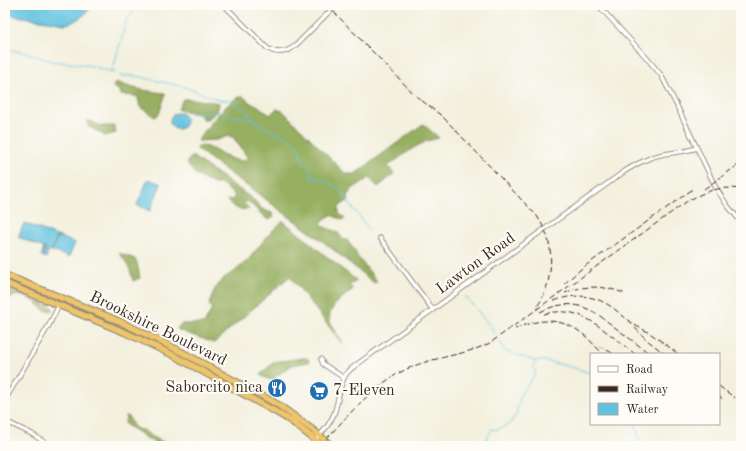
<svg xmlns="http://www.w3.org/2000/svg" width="746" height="451" viewBox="0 0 746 451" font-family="'Old Standard TT',serif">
<rect width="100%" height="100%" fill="#fdfcf7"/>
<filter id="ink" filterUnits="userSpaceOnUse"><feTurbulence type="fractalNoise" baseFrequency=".025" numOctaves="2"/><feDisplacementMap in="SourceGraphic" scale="8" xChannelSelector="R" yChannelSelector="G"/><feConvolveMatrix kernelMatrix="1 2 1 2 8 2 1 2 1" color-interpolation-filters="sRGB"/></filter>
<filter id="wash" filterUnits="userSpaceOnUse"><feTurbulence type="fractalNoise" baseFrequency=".012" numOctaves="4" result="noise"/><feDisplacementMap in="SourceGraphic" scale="16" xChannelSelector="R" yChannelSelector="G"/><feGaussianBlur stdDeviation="0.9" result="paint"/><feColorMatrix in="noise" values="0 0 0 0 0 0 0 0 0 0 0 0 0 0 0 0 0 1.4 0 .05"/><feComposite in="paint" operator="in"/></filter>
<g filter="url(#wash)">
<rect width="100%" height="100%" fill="#f3f0de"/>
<path fill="#96af60" stroke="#686c3f" d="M 116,82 C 132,89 147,91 164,93 L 165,94 L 165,96 L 159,114 L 155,117 L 140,107 L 138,98 L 136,96 L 122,95 L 120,94 L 118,89 L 114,88 L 113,86 Z
M 243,96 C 247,100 251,105 257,105 L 270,115 L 276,109 L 283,111 L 346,174 L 355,174 L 423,124 L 439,138 C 419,141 404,155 388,166 L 394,174 L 378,187 L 369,178 L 352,189 L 347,196 L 349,200 L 341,205 L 338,209 L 340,215 L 345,218 L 343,220 L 331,215 L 325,219 L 321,223 L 324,227 L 337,232 L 344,240 L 347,240 L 357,254 L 356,255 L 377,281 L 374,283 L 325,243 L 197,149 L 199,146 C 216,145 228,164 247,160 L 246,155 L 233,137 L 228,136 L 217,140 L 198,141 C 203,131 227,103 237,98 C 239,97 241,97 243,96 Z
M 183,99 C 195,99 207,101 219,103 C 218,112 212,117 204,120 L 197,113 L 185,111 L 178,109 Z
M 87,120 L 102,126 L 114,126 L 116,133 L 105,136 L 88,126 Z
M 192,156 L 254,200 L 262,209 L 272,213 L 274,217 L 268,220 L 253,206 L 247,201 L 244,203 L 249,209 C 237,210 236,209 227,200 L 232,200 L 235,196 L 222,184 L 214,184 L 197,176 L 186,163 Z
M 283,221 L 357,281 L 349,285 L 353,289 C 344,297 324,309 331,324 C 333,331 339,336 342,343 L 290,276 L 214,343 L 178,330 L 178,327 L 182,324 L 204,324 L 212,309 L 209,304 L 215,289 L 224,278 L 234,272 L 247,261 L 270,233 Z
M 119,253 L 135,259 L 137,263 L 140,278 L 133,281 C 131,270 126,261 119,253 Z
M 5,289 L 9,289 L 52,307 L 53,310 C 44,314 40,305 34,301 C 32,300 30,299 28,298 C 17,294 12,294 5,304 Z
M 303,358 L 306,358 L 309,360 L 309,362 L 292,365 L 278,375 L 273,380 L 268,379 L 260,375 L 274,362 Z
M 126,416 L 128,416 C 133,425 133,430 144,430 C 150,437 163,441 171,446 L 159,446 L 125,424 Z"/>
<path fill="#62c3e0" stroke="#4e767f" d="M 5,5 L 94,5 C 85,14 78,22 65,24 L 5,14 Z
M170 121a8 8 0 1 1 16 0a8 8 0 1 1-16 0Z
M 148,179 L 161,184 L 150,211 L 137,205 Z
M 24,223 L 57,236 L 51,251 L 49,250 L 46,258 L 43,257 L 46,249 L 45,248 L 42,256 L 41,256 L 44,248 L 18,237 Z
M 58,236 L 75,243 L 69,257 L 52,251 Z"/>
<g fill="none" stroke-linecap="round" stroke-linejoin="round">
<path stroke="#62c3e0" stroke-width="1" d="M 12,50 L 27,53 L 52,61 L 77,64 L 92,66 L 115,73
M 112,72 L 127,19 L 139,5
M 120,76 L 136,76 L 154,80 L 185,87 L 219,100 L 229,100 L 246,111 L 249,114 L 252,120
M 190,113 L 204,115 L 219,112 L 230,116 L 244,117 L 251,119 L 274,132 L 291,139 L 300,150 L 303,164 C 310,169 312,167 311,177 L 312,178 L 324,179 L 339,189 L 369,230
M 466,297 L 491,327 L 495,335
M 500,342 L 505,351 L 536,361 L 545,361 L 571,367 L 591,373
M 634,424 L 638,434 L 640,446
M 481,446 L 485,442 L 492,429 L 497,430 L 511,423 L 513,418 L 516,416 L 517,411 L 517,406 L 520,403 C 517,393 527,388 531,380 C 533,378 533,376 535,375 L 535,370 L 533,366 L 535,364 L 536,361"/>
</g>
</g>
<g filter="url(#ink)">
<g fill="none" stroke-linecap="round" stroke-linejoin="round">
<defs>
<path id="minor" d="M 224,5 L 267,48 C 276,54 286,53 295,46 L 336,5
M 598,5 L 645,56 L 661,75 L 676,104 L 716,188 L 727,205 L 741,222
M 380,238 L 433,310
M 321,359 L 323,364 L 344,378
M 5,400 L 49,325 L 59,305
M 5,421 L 32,434 L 50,446
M 568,445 L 569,446
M 310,446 C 318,437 329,427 333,416 C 339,403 338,388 345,376 C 347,372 352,368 356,365 L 625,171 L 637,164 L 652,157 L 664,154 L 685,151 L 697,148
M 739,446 L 741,439"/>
<path id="highway" d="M 5,275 L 121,322 L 176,349 L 277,404 L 313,430 L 332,446
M 5,283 L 124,332 L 173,355 L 276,412 L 291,421 L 323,446"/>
</defs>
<use href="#minor" stroke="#978d7e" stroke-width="5.5"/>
<use href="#highway" stroke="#978d7e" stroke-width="8"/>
<use href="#minor" stroke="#fff" stroke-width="3.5"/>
<use href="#highway" stroke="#eec569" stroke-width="5.5"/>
<path stroke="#3b2a1e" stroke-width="1" stroke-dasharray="6 3" stroke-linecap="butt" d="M 327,5 L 416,96 L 443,117 L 537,216 C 541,223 546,230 548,239 C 554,260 550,290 536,308
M 704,189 L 741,163
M 564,284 L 581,269 L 693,189
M 565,293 C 584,284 607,286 626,294
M 554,301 C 572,294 590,294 607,304 C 617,310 625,318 634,325 C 640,328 645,330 651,334 C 660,340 669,347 678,354
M 540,312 C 562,301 580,302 600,316 L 650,354
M 544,314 C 572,307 587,317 608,333 C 617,340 626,347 635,354
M 635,328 L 647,340 L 665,354
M 515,329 C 539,318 561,317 583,334 C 590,340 596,347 603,354
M 599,346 L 614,354
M 719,386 L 735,398
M 719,396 L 722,399
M 683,424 L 683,425
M 320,446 C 347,417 375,381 414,366 C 439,356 466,355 490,343 L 686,202 C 706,191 717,186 741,189"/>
</g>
</g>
<defs>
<symbol id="restaurant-disc" viewBox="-11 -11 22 22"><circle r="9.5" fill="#1f6fb2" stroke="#fdfcf7"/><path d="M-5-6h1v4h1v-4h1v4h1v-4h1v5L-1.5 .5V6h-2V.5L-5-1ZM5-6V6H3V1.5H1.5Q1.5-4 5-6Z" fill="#fff"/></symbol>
<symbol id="supermarket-disc" viewBox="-11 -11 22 22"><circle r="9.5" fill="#1f6fb2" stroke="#fdfcf7"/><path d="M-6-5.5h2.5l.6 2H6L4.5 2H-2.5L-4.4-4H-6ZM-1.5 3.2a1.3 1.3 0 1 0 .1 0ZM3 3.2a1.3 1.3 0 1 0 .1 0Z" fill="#fff"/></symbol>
</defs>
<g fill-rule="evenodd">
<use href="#restaurant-disc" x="266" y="377" width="22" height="22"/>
<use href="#supermarket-disc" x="308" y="380" width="22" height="22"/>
</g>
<g text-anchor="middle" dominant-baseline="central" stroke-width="4" stroke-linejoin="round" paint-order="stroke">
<g font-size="16" fill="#3b2a1e" stroke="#fdfcf7">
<text transform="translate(476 264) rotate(-36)">Lawton Road</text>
<text transform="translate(158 329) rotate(26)">Brookshire Boulevard</text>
</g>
<g font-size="16" fill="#3b2a1e" stroke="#fdfcf7" text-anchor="end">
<text x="263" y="388">Saborcito nica</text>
<text x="333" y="391" text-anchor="start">7-Eleven</text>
</g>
</g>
<rect width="746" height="451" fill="none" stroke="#fdfcf7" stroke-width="20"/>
<rect x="590" y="353" width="130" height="72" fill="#fdfcf7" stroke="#afa8a0"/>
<rect x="598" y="366" width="20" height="6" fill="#ffffff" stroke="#afa8a0"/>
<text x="626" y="373" font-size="12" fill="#3b2a1e">Road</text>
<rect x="598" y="386" width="20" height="6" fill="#3b2a1e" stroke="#afa8a0"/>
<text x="626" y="393" font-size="12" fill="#3b2a1e">Railway</text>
<rect x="598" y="403" width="20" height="12" fill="#62c3e0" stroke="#afa8a0"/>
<text x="626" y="413" font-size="12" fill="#3b2a1e">Water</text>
</svg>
